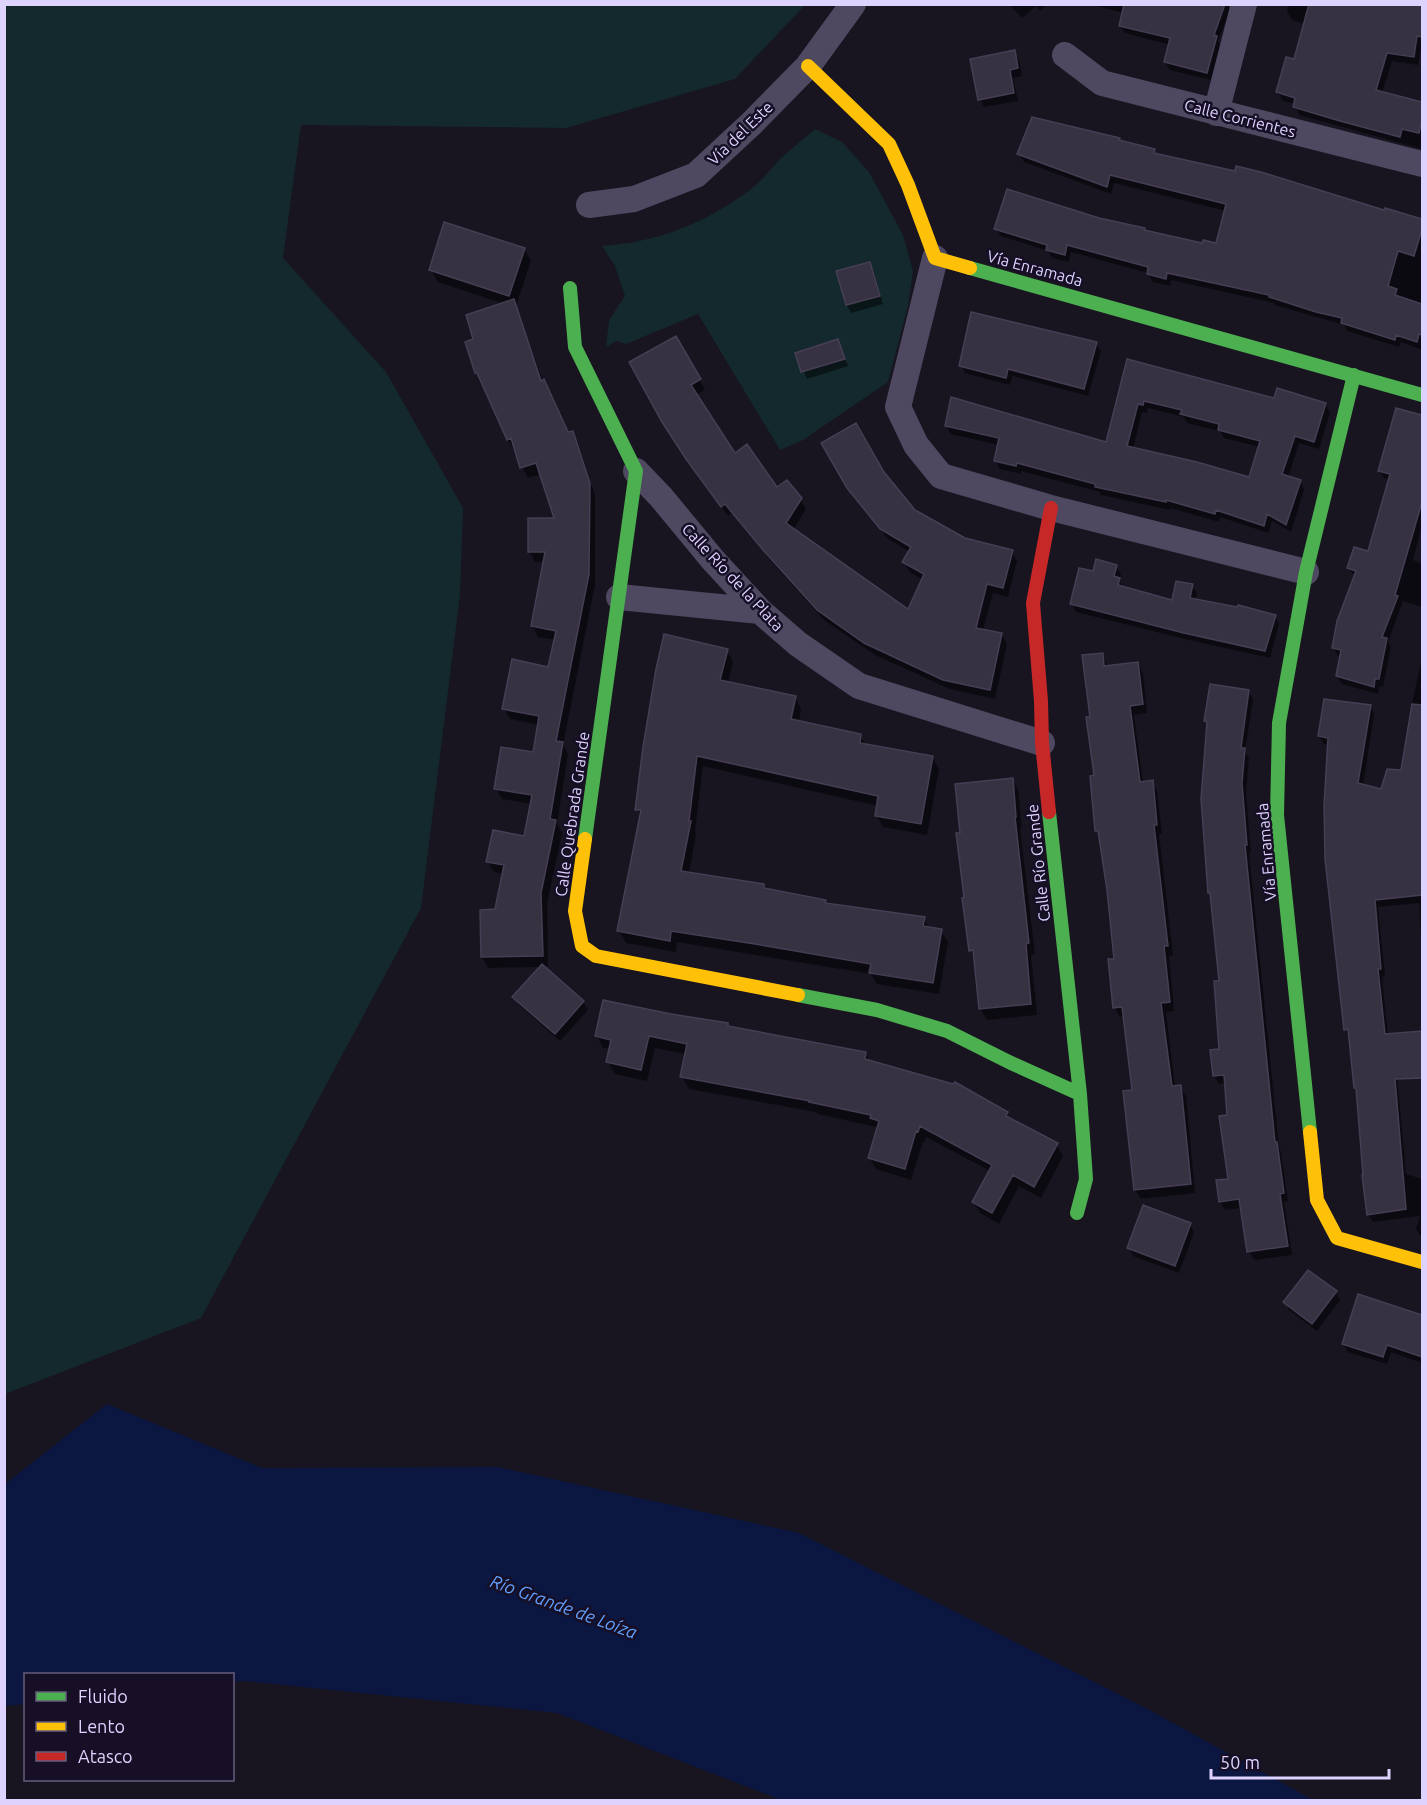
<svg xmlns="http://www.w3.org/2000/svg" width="1427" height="1805" viewBox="0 0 1427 1805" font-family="Ubuntu,sans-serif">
<rect width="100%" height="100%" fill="#181420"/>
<path fill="#13292d" d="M 5,4 L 805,5 L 735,79 L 566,128 L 301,125 L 283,258 L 386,372 L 463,508 L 460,595 L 421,908 L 201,1318 L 5,1394 Z
M 815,129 L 842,142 L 869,172 L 903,235 L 913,271 L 908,306 L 888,382 L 803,440 L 780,450 L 698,314 L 626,344 L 617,341 L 606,347 L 609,320 L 625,296 L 615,266 L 602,246 C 658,242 706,223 751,189 C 761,181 771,169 780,159 C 791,149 803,139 815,129 Z"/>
<path fill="#0b1740" d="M 107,1404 L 262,1468 L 498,1467 L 799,1533 L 1144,1707 L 1313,1800 L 781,1800 L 557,1713 L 244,1681 L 233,1682 L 232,1674 L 26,1674 L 25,1704 L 5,1706 L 5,1484 Z"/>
<path fill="#0007" fill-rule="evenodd" d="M 1009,4 L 1047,4 L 1040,11 L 1036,6 L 1022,18 Z
M 1090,4 L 1227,4 L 1230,10 L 1218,41 L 1220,45 L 1211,80 L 1170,70 L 1165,62 L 1170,45 L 1125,33 L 1120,26 L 1123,13 Z
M 1289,4 L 1422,4 L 1422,44 L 1418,65 L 1392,61 L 1382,93 L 1422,104 L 1422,149 L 1299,115 L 1295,104 L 1283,101 L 1278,92 L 1295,61 L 1305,24 L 1292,20 L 1287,11 Z
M 1014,52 L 1019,60 L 1022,76 L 1013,78 L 1018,101 L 984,107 L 980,99 Z
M 1119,139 L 1120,141 L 1154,150 L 1157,155 L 1422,220 L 1422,350 L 1401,342 L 1399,347 L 1347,331 L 1344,325 L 1275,305 L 1274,303 L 1171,280 L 1170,286 L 1153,282 L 1148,273 L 1071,252 L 1069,262 L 1052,258 L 1048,251 L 1001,236 L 996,228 L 1099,219 L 1204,245 L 1217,245 L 1226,211 L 1114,183 L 1111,194 L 1024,162 L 1019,154 Z
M 524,249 L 531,261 L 516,306 L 543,382 L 568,434 L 572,432 L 578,443 L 595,495 L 595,585 L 563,745 L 568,754 L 557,824 L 562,833 L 547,904 L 548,966 L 543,967 L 583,1002 L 588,1010 L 560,1041 L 519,1005 L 514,997 L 541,967 L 488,968 L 482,957 L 496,911 L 504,874 L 494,872 L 487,861 L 525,838 L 532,804 L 502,799 L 496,788 L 534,754 L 539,725 L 510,719 L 504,708 L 549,669 L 556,640 L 538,637 L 532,626 L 544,562 L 535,562 L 529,551 L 556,520 L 541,474 L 528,478 L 522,467 L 516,450 L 514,450 L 508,440 L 476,372 L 475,340 L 505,304 L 438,282 L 431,270 Z
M 870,264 L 874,272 L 883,304 L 851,313 L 847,305 L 838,273 Z
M 676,338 L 705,390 L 696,395 L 734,455 L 777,489 L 800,499 L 806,509 L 793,530 L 909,611 L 923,580 L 910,572 L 904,562 L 910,552 L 888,539 L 854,498 L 823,443 L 883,473 L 914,511 L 964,539 L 1012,552 L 1017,561 L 1008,597 L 993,593 L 983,630 L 1001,634 L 1007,644 L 995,699 L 950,689 L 875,655 L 824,620 L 770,560 L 732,513 L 728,516 L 694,469 Z
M 838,341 L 848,366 L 807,379 L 797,354 Z
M 1096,344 L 1101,351 L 1088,396 L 1012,376 L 1010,385 L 965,373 L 961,365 Z
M 1128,360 L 1275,399 L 1325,404 L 1330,413 L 1319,449 L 1299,443 L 1288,478 L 1300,481 L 1304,490 L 1291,532 L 1272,521 L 1268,533 L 1220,517 L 1219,522 L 1171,508 L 1170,510 L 1101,495 L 1100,492 L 1021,471 L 1021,474 L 1000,469 L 995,460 L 999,445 L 951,434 L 946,426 L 1107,444 ZM 1148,408 L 1184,417 L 1187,423 L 1220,431 L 1224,438 L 1260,447 L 1250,479 L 1133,449 L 1142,412 L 1147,413 Z
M 1397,410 L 1422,417 L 1422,525 L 1413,560 L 1422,564 L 1422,607 L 1403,601 L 1388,642 L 1391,647 L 1383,687 L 1379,686 L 1378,694 L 1342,684 L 1337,676 L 1341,656 L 1338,656 L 1334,648 L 1355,577 L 1349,568 L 1369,553 L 1390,480 L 1384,478 L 1379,470 Z
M 1116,566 L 1121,574 L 1119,580 L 1123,587 L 1173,602 L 1192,586 L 1197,593 L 1195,601 L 1275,616 L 1279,624 L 1270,658 L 1189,640 L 1076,612 L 1072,604 L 1094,573 Z
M 727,650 L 733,662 L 728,683 L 795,697 L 801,709 L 799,722 L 860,736 L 866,745 L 932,757 L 939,769 L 927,835 L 883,827 L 876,815 L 878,806 L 703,766 L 695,831 L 696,834 L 689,874 L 763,886 L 766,890 L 825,901 L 827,905 L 924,919 L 930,929 L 941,931 L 948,942 L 939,994 L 877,984 L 871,974 L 677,942 L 676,952 L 626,943 L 619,931 L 641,816 L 637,809 Z
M 1102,654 L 1108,667 L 1137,664 L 1143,673 L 1147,713 L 1134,715 L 1143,783 L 1152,782 L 1157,791 L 1162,834 L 1159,834 L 1173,955 L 1169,956 L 1174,1011 L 1166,1012 L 1175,1087 L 1180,1086 L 1186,1096 L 1195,1193 L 1141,1199 L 1135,1190 L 1134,1092 L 1124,1016 L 1120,1017 L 1114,1007 L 1115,960 L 1100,835 L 1097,831 L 1091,718 Z
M 1422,657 L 1422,955 L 1419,903 L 1378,907 L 1385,976 L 1382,977 L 1388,1035 L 1394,1043 L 1406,1174 L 1422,1179 L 1422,1238 L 1416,1229 L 1420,1216 L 1373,1222 L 1368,1214 L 1358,1092 L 1355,1087 L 1351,1037 L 1346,1029 L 1329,745 L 1324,744 L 1319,736 L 1370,706 L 1374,714 L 1363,786 L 1382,790 L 1402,771 L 1414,705 L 1412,703 Z
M 1248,691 L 1253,699 L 1245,752 L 1249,758 L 1246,793 L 1251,853 L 1249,853 L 1279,1147 L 1281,1152 L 1288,1201 L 1284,1202 L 1292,1255 L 1254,1260 L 1249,1252 L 1242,1208 L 1225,1210 L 1220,1202 L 1217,1182 L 1229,1180 L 1228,1116 L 1226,1083 L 1219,1084 L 1214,1075 L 1220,1050 L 1221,982 L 1212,899 L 1209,893 L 1209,725 L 1206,721 Z
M 1012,779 L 1018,790 L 1022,828 L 1020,828 L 1035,954 L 1031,955 L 1037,1015 L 987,1020 L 980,1008 L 975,958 L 971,950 L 962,834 Z
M 671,1016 L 727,1024 L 729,1028 L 865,1053 L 871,1063 L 1007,1113 L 1011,1120 L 1056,1144 L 1063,1156 L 1041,1198 L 1019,1186 L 999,1224 L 980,1213 L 973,1202 L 990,1171 L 926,1137 L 924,1143 L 923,1142 L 911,1180 L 876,1169 L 869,1157 L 878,1130 L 876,1127 L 818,1114 L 816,1112 L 689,1089 L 682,1077 L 686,1054 L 655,1048 L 647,1081 L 615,1074 L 608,1062 L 611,1049 L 603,1048 L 597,1036 Z
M 1190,1224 L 1194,1232 L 1179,1273 L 1133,1256 L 1129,1248 Z
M 1335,1292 L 1340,1300 L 1317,1331 L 1289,1310 L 1285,1302 Z
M 1422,1313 L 1422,1363 L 1391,1352 L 1387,1364 L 1348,1352 L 1343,1344 L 1421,1316 Z"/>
<path fill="#373242" stroke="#463e54" stroke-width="1.5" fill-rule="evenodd" d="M 1124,4 L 1225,4 L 1214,35 L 1217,36 L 1207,73 L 1164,62 L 1170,38 L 1119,26 Z
M 1309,4 L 1422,4 L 1422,37 L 1417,36 L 1414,57 L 1387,53 L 1376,90 L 1422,102 L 1422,120 L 1419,133 L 1402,129 L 1400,137 L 1340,121 L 1293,107 L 1295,98 L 1276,92 L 1286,57 L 1294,59 Z
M 1015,50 L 1018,68 L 1010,70 L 1014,93 L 978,100 L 970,59 Z
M 1032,117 L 1120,138 L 1119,140 L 1155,149 L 1154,153 L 1235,171 L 1236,166 L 1261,172 L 1384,210 L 1385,208 L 1422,219 L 1422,229 L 1414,256 L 1398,251 L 1388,286 L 1397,289 L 1395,295 L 1422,304 L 1422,335 L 1419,334 L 1417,342 L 1396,335 L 1395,340 L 1341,323 L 1342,318 L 1316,312 L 1269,297 L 1269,295 L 1167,273 L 1166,279 L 1147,274 L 1148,267 L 1067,245 L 1065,255 L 1046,250 L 1047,245 L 994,229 L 1007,189 L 1099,218 L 1145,228 L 1144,230 L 1202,243 L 1203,240 L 1216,243 L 1226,204 L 1110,175 L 1107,187 L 1017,154 Z
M 444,222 L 525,248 L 509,296 L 429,270 Z
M 870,262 L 880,296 L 846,305 L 836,271 Z
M 514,299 L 541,381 L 544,379 L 568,432 L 573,431 L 590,483 L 589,574 L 556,741 L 563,742 L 550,819 L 556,820 L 541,893 L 543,956 L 481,957 L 480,910 L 495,909 L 504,865 L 486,862 L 493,830 L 524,836 L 532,795 L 494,789 L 501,747 L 533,752 L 539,716 L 502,709 L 512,659 L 548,667 L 556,631 L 531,626 L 545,552 L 528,552 L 528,518 L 554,518 L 536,463 L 520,468 L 511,438 L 507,440 L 477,373 L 475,373 L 465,342 L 473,339 L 466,315 Z
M 971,312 L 1097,342 L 1084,389 L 1008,369 L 1006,378 L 959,366 Z
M 676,336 L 701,379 L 691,385 L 735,453 L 747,444 L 777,487 L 787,480 L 802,498 L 786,523 L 908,609 L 924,574 L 902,562 L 911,547 L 880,529 L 847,488 L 821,443 L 856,423 L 884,472 L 915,510 L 965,538 L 1013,550 L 1003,588 L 987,584 L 976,628 L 1002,633 L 990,690 L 943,680 L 864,643 L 817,610 L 763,550 L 725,504 L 721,507 L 686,459 L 662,422 L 629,362 Z
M 838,339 L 845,359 L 801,372 L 795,353 Z
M 1127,359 L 1274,398 L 1277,388 L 1326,403 L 1314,442 L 1295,436 L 1282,474 L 1301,480 L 1286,525 L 1267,514 L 1264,526 L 1216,510 L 1215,514 L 1166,500 L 1166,502 L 1095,487 L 1095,484 L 1017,463 L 1016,466 L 994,461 L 999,438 L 945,426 L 951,397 L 1106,442 ZM 1144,401 L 1182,410 L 1180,414 L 1219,424 L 1218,430 L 1260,441 L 1249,477 L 1197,462 L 1127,446 L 1138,404 L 1143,405 Z
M 1396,408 L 1422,415 L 1422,502 L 1395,595 L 1398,596 L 1382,637 L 1387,638 L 1379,679 L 1375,679 L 1374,687 L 1336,676 L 1341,650 L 1332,648 L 1337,621 L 1356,571 L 1347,568 L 1354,547 L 1368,551 L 1390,474 L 1378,471 Z
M 1096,559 L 1117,565 L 1114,576 L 1120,578 L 1118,585 L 1172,600 L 1176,581 L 1193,584 L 1190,598 L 1237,607 L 1238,605 L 1276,615 L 1265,651 L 1184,633 L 1070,604 L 1079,568 L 1093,571 Z
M 664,634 L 728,649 L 720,680 L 796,696 L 791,719 L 861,734 L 860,743 L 933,756 L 921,824 L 875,816 L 878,796 L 697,756 L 689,821 L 691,821 L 681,871 L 764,884 L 764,888 L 826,900 L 825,903 L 925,917 L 923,926 L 942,929 L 933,983 L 869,973 L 871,964 L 755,944 L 671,931 L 670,941 L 617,931 L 641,810 L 635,810 L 643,747 L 656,669 Z
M 1103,653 L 1104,666 L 1138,662 L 1143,704 L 1130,706 L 1140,782 L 1153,780 L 1157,825 L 1154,825 L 1168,946 L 1164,946 L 1170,1002 L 1161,1003 L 1172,1086 L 1181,1085 L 1191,1184 L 1134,1190 L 1123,1091 L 1132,1090 L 1122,1007 L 1113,1008 L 1108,959 L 1114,959 L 1107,890 L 1098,831 L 1095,831 L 1090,776 L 1094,775 L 1086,717 L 1090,717 L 1082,655 Z
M 1210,684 L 1249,690 L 1241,748 L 1245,748 L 1242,783 L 1247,845 L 1245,845 L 1275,1142 L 1277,1142 L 1284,1193 L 1280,1194 L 1288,1246 L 1247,1252 L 1239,1199 L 1219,1202 L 1216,1180 L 1228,1179 L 1219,1116 L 1227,1115 L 1224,1075 L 1213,1076 L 1210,1050 L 1219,1049 L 1214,981 L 1219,981 L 1210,893 L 1208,893 L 1201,799 L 1207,722 L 1204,721 Z
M 1324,699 L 1371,705 L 1358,783 L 1381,789 L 1387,769 L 1401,770 L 1412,704 L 1422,705 L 1422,895 L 1375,900 L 1381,969 L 1378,969 L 1385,1034 L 1422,1031 L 1422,1078 L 1395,1079 L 1406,1209 L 1367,1215 L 1362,1175 L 1363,1175 L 1356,1088 L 1354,1088 L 1348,1029 L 1344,1030 L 1325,859 L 1324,806 L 1328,738 L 1318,736 Z
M 1013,778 L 1016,817 L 1015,817 L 1029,943 L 1026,944 L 1031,1004 L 979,1009 L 973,950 L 969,951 L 962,898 L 964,897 L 956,833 L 960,833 L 955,784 Z
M 542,964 L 584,1001 L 555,1034 L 512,997 Z
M 603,1000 L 671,1014 L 728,1023 L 728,1026 L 866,1052 L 865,1059 L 953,1084 L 955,1082 L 1008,1112 L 1006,1116 L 1058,1143 L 1034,1187 L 1013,1175 L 992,1213 L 972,1202 L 992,1165 L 920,1126 L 918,1132 L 916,1131 L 905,1169 L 868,1158 L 879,1121 L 870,1118 L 871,1115 L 809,1102 L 810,1101 L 680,1077 L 687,1044 L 649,1036 L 641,1070 L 606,1062 L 611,1040 L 595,1036 Z
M 1143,1205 L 1191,1223 L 1175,1266 L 1127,1248 Z
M 1308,1270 L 1337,1291 L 1312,1324 L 1283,1302 Z
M 1358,1294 L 1422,1315 L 1422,1357 L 1387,1345 L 1383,1357 L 1342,1344 Z"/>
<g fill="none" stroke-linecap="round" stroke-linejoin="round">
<path stroke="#4e4961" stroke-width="26" d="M 1065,55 L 1102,83 L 1422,164
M 1216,113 L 1244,4
M 589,205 L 634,199 L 696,175 L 752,123 L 808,66 L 853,4
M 935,258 L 898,407 L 916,445 L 941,476 L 1051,508 L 1306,572
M 636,471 L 661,497 L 713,560 L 760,611 L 798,644 L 859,686 L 1042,743
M 619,597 L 760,611"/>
<path stroke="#4caf50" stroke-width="14" d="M 970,268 L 1422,395
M 570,288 L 575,347 L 636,471 L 585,839
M 1049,812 L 1080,1094 L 1086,1179 L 1077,1213
M 798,995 L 877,1010 L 947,1031 L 1011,1063 L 1080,1094
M 1310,1132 L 1277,815 L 1279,723 L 1306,572 L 1354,375"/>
<path stroke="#ffc107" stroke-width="14" d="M 808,66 L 889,144 L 908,185 L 935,258 L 970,268
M 585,839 L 575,911 L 582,946 L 596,956 L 798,995
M 1310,1132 L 1317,1200 L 1337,1238 L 1422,1262"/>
<path stroke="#c62828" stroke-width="14" d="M 1049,812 L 1042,743 L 1041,701 L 1033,603 L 1051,508"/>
</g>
<g text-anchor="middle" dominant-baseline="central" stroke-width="5" stroke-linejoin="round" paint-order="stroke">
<g font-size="16" fill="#ded3ff" stroke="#160f25">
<text transform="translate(1240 118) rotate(14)">Calle Corrientes</text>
<text transform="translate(740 133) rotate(-44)">Vía del Este</text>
<text transform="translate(1035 268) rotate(15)">Vía Enramada</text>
<text transform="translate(733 577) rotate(47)">Calle Río de la Plata</text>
<text transform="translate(572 814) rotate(-82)">Calle Quebrada Grande</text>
<text transform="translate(1266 852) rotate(-95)">Vía Enramada</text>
<text transform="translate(1038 863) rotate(-96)">Calle Río Grande</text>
</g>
<g font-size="18" font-style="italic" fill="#62a0fe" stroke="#160f25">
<text transform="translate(564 1606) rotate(20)">Río Grande de Loíza</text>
</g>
</g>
<rect width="1427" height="1805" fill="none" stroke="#ded3ff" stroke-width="12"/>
<rect x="24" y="1673" width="210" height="108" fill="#160f25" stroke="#665d7c" stroke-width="1.5"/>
<rect x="36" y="1692" width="30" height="9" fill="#4caf50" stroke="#665d7c" stroke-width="1.5"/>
<text x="78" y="1703" font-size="18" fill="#ded3ff">Fluido</text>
<rect x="36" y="1722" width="30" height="9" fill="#ffc107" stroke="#665d7c" stroke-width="1.5"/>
<text x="78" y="1733" font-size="18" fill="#ded3ff">Lento</text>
<rect x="36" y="1752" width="30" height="9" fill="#c62828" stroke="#665d7c" stroke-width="1.5"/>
<text x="78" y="1763" font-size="18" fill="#ded3ff">Atasco</text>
<path d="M1211 1769v9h178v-9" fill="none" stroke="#ded3ff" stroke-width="3"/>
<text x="1220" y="1769" font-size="18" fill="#ded3ff" stroke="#160f25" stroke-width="4.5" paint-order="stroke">50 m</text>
</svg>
